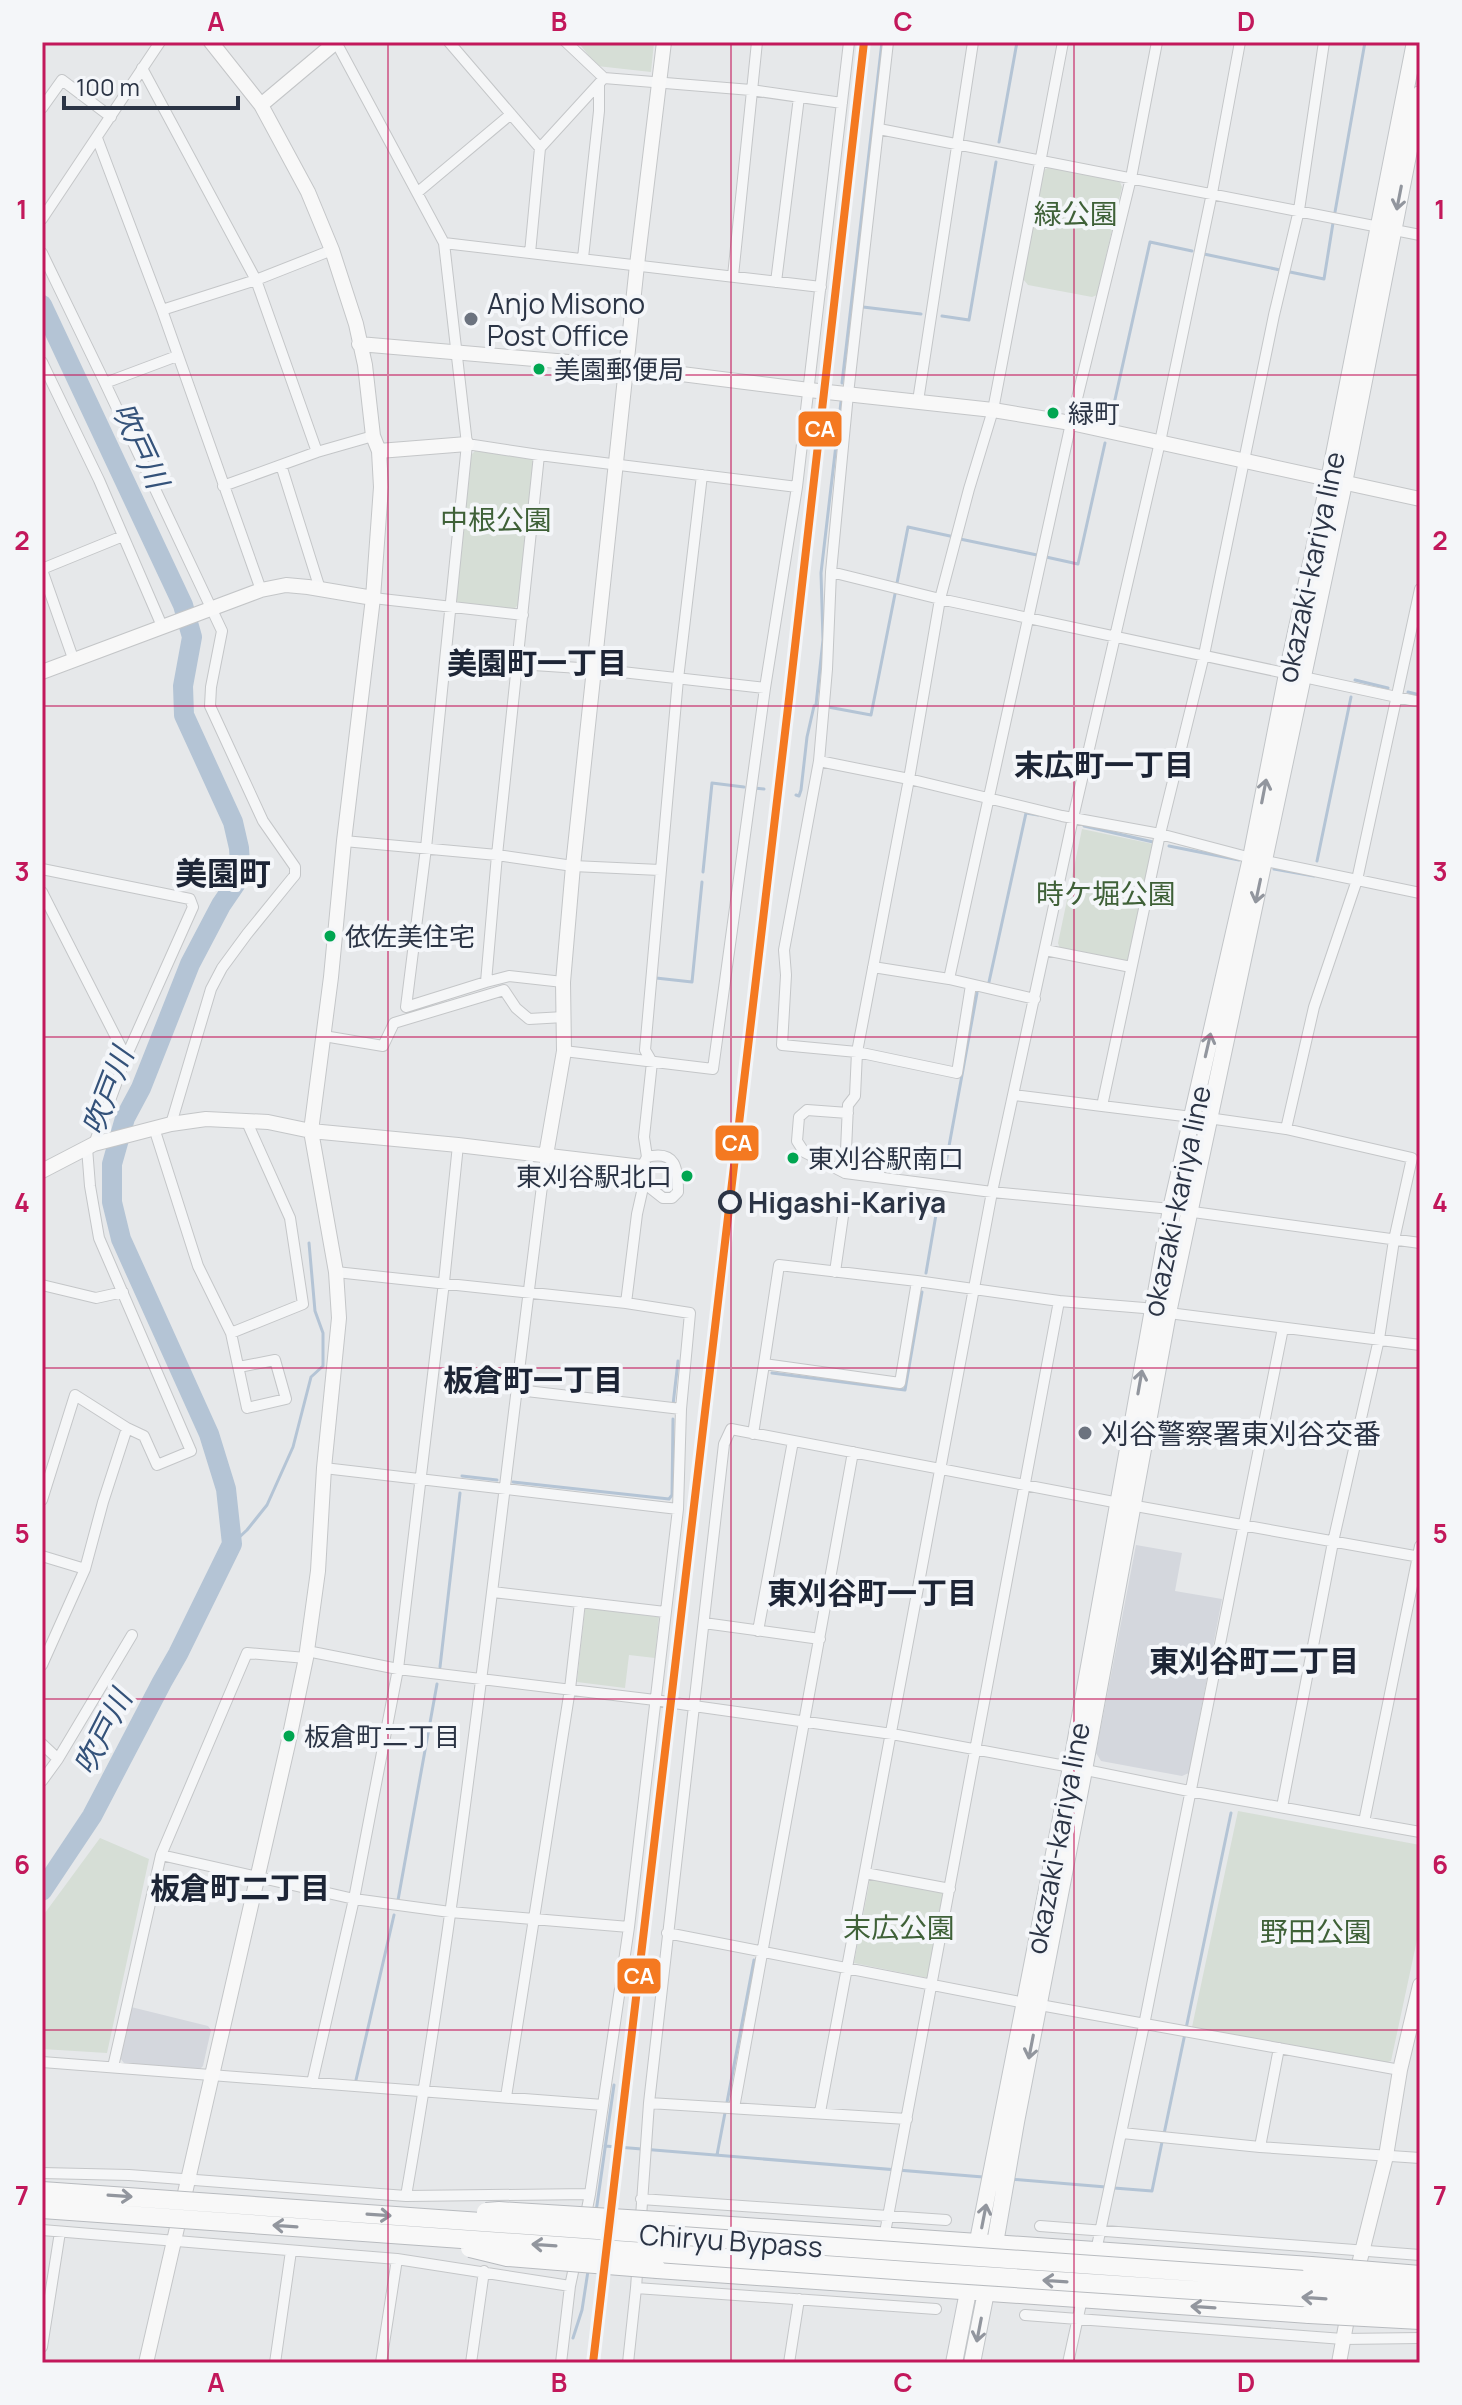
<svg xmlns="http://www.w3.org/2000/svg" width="1462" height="2405" viewBox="0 0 1462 2405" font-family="Manrope,'Noto Sans JP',sans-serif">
<rect width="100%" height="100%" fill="#e6e8ea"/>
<path fill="#d4d7dd" d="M 1136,1545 L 1182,1553 L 1175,1591 L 1222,1599 L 1189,1773 L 1182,1776 L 1101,1761 L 1096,1753 Z
M 131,2007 L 208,2026 L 211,2030 L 203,2066 L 200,2069 L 124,2063 L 120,2058 Z"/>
<path fill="#d6ded6" d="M 578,42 L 654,42 L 651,72 L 597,66 Z
M 1049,167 L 1120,182 L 1122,187 L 1097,295 L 1092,297 L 1028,285 L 1023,279 L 1044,170 Z
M 475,451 L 531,458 L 534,462 L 519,604 L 514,609 L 458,603 L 456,599 L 471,455 Z
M 1082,829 L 1153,844 L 1129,960 L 1124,963 L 1060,949 L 1058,943 Z
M 585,1608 L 659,1617 L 655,1658 L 629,1655 L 625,1688 L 577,1682 Z
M 1238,1811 L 1420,1845 L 1420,1926 L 1391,2061 L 1384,2063 L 1192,2027 Z
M 100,1838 L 149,1859 L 107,2053 L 42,2049 L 42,1917 Z
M 870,1879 L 945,1892 L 928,1978 L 854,1963 Z"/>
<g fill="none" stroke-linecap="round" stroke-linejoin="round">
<path stroke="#b4c4d5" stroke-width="3" d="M 999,142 L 1017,42
M 1335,212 L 1365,42
M 1204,254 L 1280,270
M 1290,272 L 1324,279 L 1333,223
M 863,307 L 921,314
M 942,316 L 969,320 L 996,162
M 842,383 L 882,42
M 1110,422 L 1150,242 L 1192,251
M 960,539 L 1037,555
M 1046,557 L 1078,564 L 1105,443
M 897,583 L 908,527 L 950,536
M 1355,680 L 1388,688
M 1408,692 L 1420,695
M 816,705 L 823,640 L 821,573 L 841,402
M 828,707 L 871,715 L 895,594
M 754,788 L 764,789
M 796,795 L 799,796 L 801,790 L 807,737 L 814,706 L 817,705
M 1084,826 L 1153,842
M 1169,846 L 1239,860
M 1317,861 L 1351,697
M 1274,869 L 1314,876
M 703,872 L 712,783 L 744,787
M 656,978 L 692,982 L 702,882
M 989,982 L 1026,813 L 1038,815
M 945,1168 L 977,993
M 926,1273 L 938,1203
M 772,1373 L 905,1390 L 922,1292
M 673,1405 L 678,1361
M 462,1476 L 497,1480
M 513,1482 L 669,1499 L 672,1495 L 673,1419
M 232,1544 L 247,1530 L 267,1505 L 293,1447 L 311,1377 L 323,1366 L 323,1333 L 315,1311 L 309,1243
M 440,1667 L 460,1493
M 398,1900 L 437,1684
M 356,2080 L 394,1915
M 1164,2134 L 1231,1813
M 605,2146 L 983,2177
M 717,2155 L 754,1960
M 1010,2179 L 1106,2187
M 1114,2188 L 1152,2191 L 1162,2142
M 596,2212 L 614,2085
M 573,2338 L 582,2310 L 588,2271"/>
<path stroke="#b4c4d5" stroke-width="20" d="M 42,305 L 183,605 L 192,637 L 183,686 L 184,715 L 233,822 L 239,848 L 240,864 L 236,883 L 221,905 L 190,964 L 141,1088 L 125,1118 L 112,1164 L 112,1202 L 121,1239 L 209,1434 L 226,1489 L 232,1544 L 178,1654 L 162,1682 L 92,1816 L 42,1891"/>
<defs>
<path id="street" d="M 336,42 L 444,243 L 467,444 L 426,848 L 406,1007 L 486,982 L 497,855 L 539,455
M 449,42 L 540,148
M 566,42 L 604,78 L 751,90 L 842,103
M 888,42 L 848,394 L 831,572 L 827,669 L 819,761 L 784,950 L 786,975 L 782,1045 L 857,1052 L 957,1073 L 971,985
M 142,68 L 256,280 L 317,452
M 42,108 L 62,80 L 111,117
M 879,129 L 1420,235
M 97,138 L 162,310 L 261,590
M 418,192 L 511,114
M 42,219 L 160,42
M 444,243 L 821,287
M 42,253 L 105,383 L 177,356
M 530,253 L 540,148 L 604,78
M 583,258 L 599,111 L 599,84
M 733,276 L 757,42
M 776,282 L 799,97
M 162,310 L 256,280 L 332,250
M 42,362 L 99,480 L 162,626
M 105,383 L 222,631 L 211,687 L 210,706 L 263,821 L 295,867 L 295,875 L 290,881 L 247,934 L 222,968 L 211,989 L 171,1124
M 918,401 L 973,42
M 467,444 L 539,455 L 797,487 L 849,42
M 281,465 L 320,589
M 223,486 L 317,452 L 373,436
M 42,569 L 123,536
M 42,570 L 74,661
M 831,572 L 940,599 L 1420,702
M 373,598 L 523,615
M 518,664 L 595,669 L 765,688
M 819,761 L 909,779 L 940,599 L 969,489 L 993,410 L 1063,42
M 344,841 L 497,855 L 573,866 L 660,870
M 42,869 L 190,899 L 193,907 L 126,1057 L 94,1144
M 42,892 L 126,1057
M 1045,950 L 1131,967
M 873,967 L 949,979 L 1035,999
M 949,979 L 1071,423 L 1131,178 L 1157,42
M 486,982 L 509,976 L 563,982
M 324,1036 L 383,1046 L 394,1023 L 504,990 L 516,1008 L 529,1019 L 564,1017
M 564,1051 L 713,1069 L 765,688 L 797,487
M 1014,1095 L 1102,1106
M 848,1113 L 807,1110 L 799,1117 L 797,1141 L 804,1152 L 845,1173 L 992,1192 L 1171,1209 L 1420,1243
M 1192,1117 L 1102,1106 L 1160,834 L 1204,655 L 1274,315 L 1299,210 L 1324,42
M 1208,1118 L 1286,1129 L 1412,1158 L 1394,1240 L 1379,1339 L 1333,1542 L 1282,1807
M 154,1128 L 198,1266 L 231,1333 L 303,1304 L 290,1218 L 246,1120
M 1286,1129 L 1314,1007 L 1357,880 L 1420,589
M 87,1148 L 90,1186 L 99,1238 L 191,1451 L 157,1465 L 144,1436 L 127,1428
M 845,1173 L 848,1105 L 855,1096 L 857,1052 L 909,779 L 1062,816 L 1160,834 L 1251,858 L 1420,893
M 644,1183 L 663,1198 L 672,1198 L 678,1192 C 678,1168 676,1150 647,1157
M 336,1272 L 626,1303 L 690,1313 L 681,1409 L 678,1509 L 629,1927 L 590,2194 L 585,2219
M 835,1272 L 844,1209
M 42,1285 L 96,1298 L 123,1292
M 1059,1301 L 1144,1308 L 1153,1311 L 1420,1345
M 626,1303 L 637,1214 L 644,1183 L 642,1167 L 647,1157 L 644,1137 L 652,1062 L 645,1050 L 678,679 L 702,475
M 231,1333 L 247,1408 L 286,1399 L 275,1360 L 239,1367
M 518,1390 L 681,1409
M 753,1434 L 764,1364
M 324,1468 L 678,1509
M 42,1500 L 75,1395 L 127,1428 L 103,1502 L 85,1569 L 42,1665
M 42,1556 L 85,1569
M 1420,1557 L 1119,1503 L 731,1429 L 724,1444 L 694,1706 L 892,1734 L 1071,1767 L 1189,1791 L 1420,1832
M 493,1592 L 665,1612
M 704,1623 L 820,1639
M 758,1631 L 793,1441
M 307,1651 L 398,1669 L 655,1700 L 694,1706 L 649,2103 L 907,2119
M 42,1744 L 58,1759
M 42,1781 L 58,1759 L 132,1635
M 1364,1822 L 1420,1546
M 161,1855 L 354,1899 L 450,1912 L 629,1927
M 865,1873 L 950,1889
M 667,1933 L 1025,2003
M 1040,2005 L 1400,2070
M 42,2062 L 603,2105
M 113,2067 L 161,1855 L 247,1653 L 306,1658
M 312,2083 L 354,1899 L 398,1669 L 444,1282 L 458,1145
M 506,2097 L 570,1689 L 580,1602
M 734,2108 L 853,1452
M 820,2112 L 992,1192 L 1073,818 L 1160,442 L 1212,193 L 1240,42
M 1122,2133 L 1260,2147 L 1420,2158
M 1260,2147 L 1279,2048
M 42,2173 L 129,2175 L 406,2196 L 590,2194
M 406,2196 C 466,1851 501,1502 546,1155
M 641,2199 L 946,2220
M 1040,2226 L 1420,2255
M 42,2230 L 397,2259 L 570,2286
M 884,2238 L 1059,1301 L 917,1281 L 900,1383 L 764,1364 L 779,1265 L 917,1281
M 1096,2251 L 1144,2025 L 1283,1328
M 636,2288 L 649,2103
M 1025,2315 L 1343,2339 L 1420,2338
M 42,2347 L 60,2232
M 275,2363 L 291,2251
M 381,2363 L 397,2259
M 471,2363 L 484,2271
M 561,2363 L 570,2286 L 576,2258
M 628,2363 L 636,2288 L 936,2309
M 789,2363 L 799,2299
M 1068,2363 L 1082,2299"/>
<path id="secondary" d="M 261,105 L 336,42
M 359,344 L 626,367 L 809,390 L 993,410 L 1071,423 L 1420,499
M 379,451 L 467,444
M 42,672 L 261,590 L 286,585 L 308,587 L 373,598
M 546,1155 L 564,1051 L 563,982 L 573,866 L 637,265 L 664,42
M 42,1171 L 94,1144 L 171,1124 L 206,1119 L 268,1122 L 311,1131 L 458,1145 L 642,1167
M 1356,2276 L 1386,2156 L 1400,2070 L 1420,1985
M 146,2363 L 288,1744 L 306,1658 L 318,1571 L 324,1468 L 339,1318 L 336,1272 L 311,1131 L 331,977 L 344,841 L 373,598 L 381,487 L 379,451 L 373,436 L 365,365 L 356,324 L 332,250 L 308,192 L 261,105 L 211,42
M 1339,2363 L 1349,2308"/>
<path id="primary" d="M 993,2255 L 1016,2122 L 1084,1770 L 1168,1313 L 1344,483 L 1420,94
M 954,2363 L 1071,1767 L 1171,1209 L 1251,858 L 1287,674 L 1329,480 L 1415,42
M 972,2363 L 988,2282"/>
<path id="highway" d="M 659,2221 L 1311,2266
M 657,2269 L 1309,2314"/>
</defs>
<use href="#street" stroke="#c4c6c8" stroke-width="12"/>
<use href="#secondary" stroke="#c4c6c8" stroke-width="16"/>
<use href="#primary" stroke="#c2c5c8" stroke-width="18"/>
<use href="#highway" stroke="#b8bbbf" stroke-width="20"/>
<use href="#street" stroke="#f5f6f7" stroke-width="10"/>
<use href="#secondary" stroke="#f8f8f8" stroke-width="14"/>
<use href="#primary" stroke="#f8f8f8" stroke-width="16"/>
<use href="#highway" stroke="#f8f8f8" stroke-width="18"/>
<defs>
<path id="highway-bridge" d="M 42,2191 L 1420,2288
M 42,2209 L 923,2272 L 1420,2305
M 486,2212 L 499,2211 L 659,2221
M 470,2248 L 507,2257 L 657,2269
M 1311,2266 L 1420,2275
M 1309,2314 L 1420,2320"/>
</defs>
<use href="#highway-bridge" stroke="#b8bbbf" stroke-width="20" stroke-linecap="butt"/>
<use href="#highway-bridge" stroke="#f8f8f8" stroke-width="18"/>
<defs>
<path id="rail-1" d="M 593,2363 L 789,699 L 864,42"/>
</defs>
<use href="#rail-1" stroke="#f4f6f9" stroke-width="14"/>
<use href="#rail-1" stroke="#f47921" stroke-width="8"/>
</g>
<defs><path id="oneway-shaft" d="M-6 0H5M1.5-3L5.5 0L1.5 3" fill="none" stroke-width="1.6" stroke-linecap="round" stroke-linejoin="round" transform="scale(2)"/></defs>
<g stroke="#92969e">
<use href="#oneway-shaft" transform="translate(1399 198) rotate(101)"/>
<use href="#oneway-shaft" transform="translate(1264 791) rotate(-79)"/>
<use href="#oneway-shaft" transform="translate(1258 891) rotate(102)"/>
<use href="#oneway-shaft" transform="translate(1208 1045) rotate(-77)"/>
<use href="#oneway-shaft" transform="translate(1140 1382) rotate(-80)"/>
<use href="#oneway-shaft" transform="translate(1031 2047) rotate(101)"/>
<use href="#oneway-shaft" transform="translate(120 2196) rotate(4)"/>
<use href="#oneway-shaft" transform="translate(379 2215) rotate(4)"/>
<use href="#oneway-shaft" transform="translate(984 2216) rotate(-79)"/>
<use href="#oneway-shaft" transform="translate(285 2226) rotate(-176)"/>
<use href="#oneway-shaft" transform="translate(544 2245) rotate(-176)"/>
<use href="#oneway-shaft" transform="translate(1055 2281) rotate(-176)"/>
<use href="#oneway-shaft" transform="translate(1314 2298) rotate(-176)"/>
<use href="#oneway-shaft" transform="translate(1203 2307) rotate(-176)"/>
<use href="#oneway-shaft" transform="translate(979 2330) rotate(101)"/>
</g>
<path fill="none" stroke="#c2185b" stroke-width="2" stroke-opacity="0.55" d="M 388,42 L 388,2363M 731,42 L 731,2363M 1074,42 L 1074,2363M 42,375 L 1420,375M 42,706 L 1420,706M 42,1037 L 1420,1037M 42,1368 L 1420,1368M 42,1699 L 1420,1699M 42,2030 L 1420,2030"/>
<g fill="#6c737f" stroke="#f4f6f9" stroke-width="3">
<circle cx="471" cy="319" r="8"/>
<circle cx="1085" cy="1433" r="8"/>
</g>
<g fill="#00a651" stroke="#f4f6f9" stroke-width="3">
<circle cx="539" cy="369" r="7"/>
<circle cx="1053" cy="413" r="7"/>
<circle cx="330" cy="936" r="7"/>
<circle cx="793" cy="1158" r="7"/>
<circle cx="687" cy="1176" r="7"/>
<circle cx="289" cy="1736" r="7"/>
</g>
<circle fill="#f4f6f9" stroke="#2b3445" stroke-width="4" cx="730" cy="1202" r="10"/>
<g text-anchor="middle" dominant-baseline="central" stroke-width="8" stroke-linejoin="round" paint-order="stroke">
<g font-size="26" fill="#2b3445" stroke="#f4f6f9" text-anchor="start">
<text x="554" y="369">美園郵便局</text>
<text x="1068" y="413">緑町</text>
<text x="345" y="936">依佐美住宅</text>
<text x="808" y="1158">東刈谷駅南口</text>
<text x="672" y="1176" text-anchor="end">東刈谷駅北口</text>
<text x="304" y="1736">板倉町二丁目</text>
</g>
<g font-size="28" fill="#3f6138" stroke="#f4f6f9">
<text x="1076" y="213">緑公園</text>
<text x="496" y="519">中根公園</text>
<text x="1106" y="893">時ケ堀公園</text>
<text x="899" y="1927">末広公園</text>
<text x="1316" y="1931">野田公園</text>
</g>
<g font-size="28" fill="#2b3445" stroke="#f4f6f9" text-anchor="start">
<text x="487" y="303">Anjo Misono<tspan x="487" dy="32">Post Office</tspan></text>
<text x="1101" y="1433">刈谷警察署東刈谷交番</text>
</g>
<g font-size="28" fill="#2b3445" stroke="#f4f6f9">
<text transform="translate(1310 567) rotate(-78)">okazaki-kariya line</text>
<text transform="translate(1176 1201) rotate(-78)">okazaki-kariya line</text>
<text transform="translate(1057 1838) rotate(-79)">okazaki-kariya line</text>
<text transform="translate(731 2240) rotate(4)">Chiryu Bypass</text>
</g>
<g font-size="28" font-weight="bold" fill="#2b3445" stroke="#f4f6f9" text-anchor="start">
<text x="748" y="1202">Higashi-Kariya</text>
</g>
<g font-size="30" font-style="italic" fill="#34527a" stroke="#f4f6f9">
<text transform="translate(141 445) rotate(65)">吹戸川</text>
<text transform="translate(107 1091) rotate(-69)">吹戸川</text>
<text transform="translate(102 1732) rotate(-63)">吹戸川</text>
</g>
<g font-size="30" font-weight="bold" fill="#1d2536" stroke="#f4f6f9">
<text x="537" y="662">美園町一丁目</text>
<text x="1104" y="764">末広町一丁目</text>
<text x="533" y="1379">板倉町一丁目</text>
<text x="872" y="1592">東刈谷町一丁目</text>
<text x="1254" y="1660">東刈谷町二丁目</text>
<text x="240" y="1887">板倉町二丁目</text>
</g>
<g font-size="32" font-weight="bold" fill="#1d2536" stroke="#f4f6f9">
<text x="223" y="873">美園町</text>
</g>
</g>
<g stroke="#f4f6f9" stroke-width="3">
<rect x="797" y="410" width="46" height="38" rx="8" fill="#f47921"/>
<rect x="714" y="1124" width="46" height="38" rx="8" fill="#f47921"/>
<rect x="616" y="1957" width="46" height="38" rx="8" fill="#f47921"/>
</g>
<g font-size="22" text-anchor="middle" font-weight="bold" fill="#fff">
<text x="820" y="437">CA</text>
<text x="737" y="1151">CA</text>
<text x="639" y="1984">CA</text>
</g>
<rect width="1462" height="2405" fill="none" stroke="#f4f6f9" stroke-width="88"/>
<path d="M64 96v12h174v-12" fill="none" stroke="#2b3445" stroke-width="4"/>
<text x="76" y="96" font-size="24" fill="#2b3445" stroke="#f4f6f9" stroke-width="6" paint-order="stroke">100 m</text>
<rect x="44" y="44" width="1374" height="2317" fill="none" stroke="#c2185b" stroke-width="3"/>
<g font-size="26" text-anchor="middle" font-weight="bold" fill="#c2185b">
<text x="216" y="31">A</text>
<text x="559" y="31">B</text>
<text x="903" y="31">C</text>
<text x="1246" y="31">D</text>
<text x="22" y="219">1</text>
<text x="1440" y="219">1</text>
<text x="22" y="550">2</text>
<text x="1440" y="550">2</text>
<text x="22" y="881">3</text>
<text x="1440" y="881">3</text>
<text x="22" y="1212">4</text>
<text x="1440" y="1212">4</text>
<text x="22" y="1543">5</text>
<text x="1440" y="1543">5</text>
<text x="22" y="1874">6</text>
<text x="1440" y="1874">6</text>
<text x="22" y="2205">7</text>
<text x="1440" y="2205">7</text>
<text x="216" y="2392">A</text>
<text x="559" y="2392">B</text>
<text x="903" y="2392">C</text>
<text x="1246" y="2392">D</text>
</g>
</svg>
